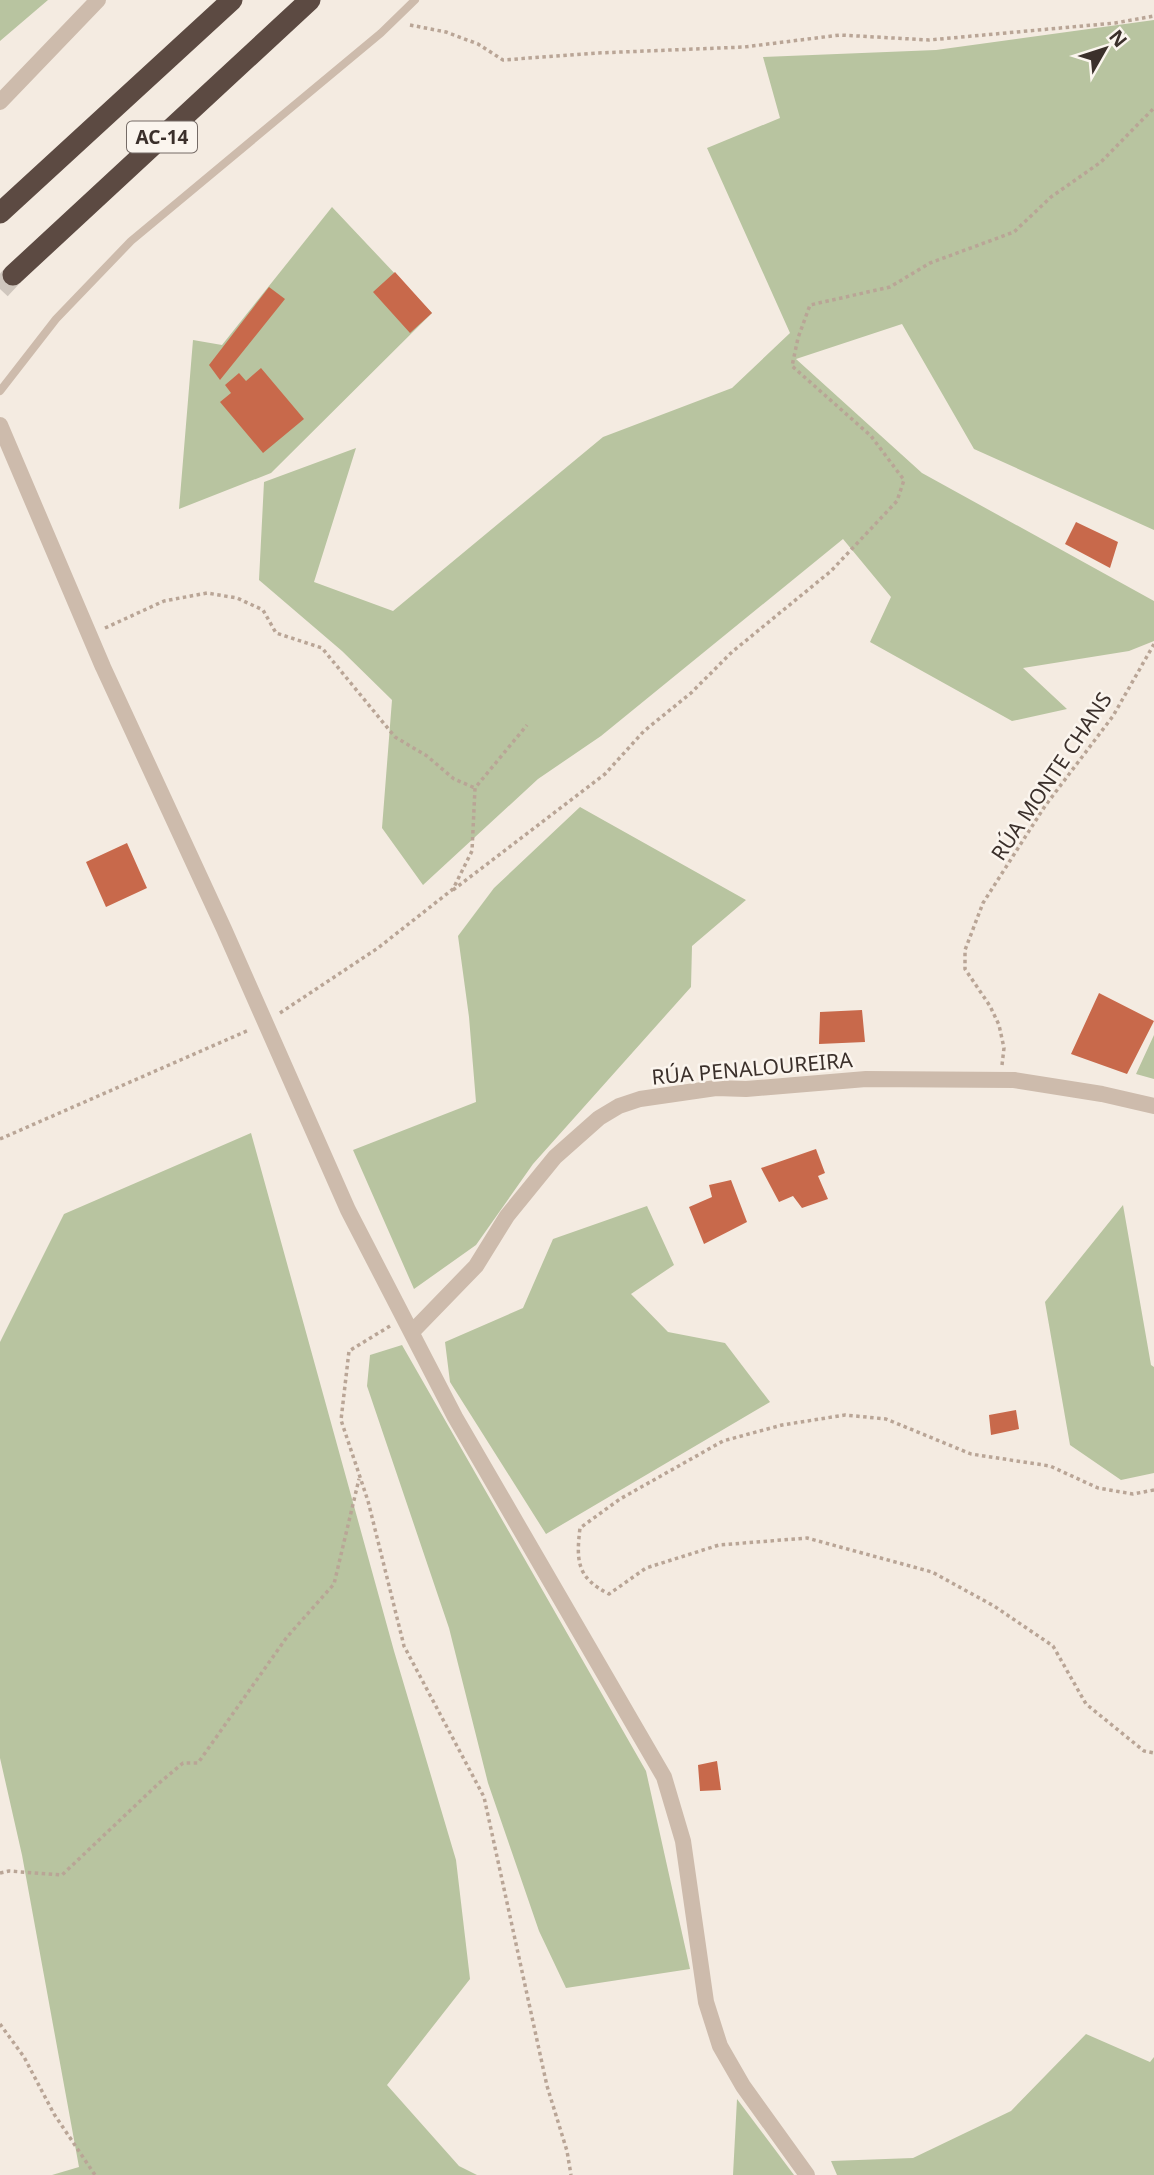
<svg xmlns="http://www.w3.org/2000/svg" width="1154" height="2175" viewBox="0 0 1154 2175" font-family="'Noto Sans',sans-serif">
<rect width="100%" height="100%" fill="#f4ebe1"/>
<path fill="#b8c4a0" d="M 0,0 L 48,0 L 0,41 Z
M 1154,20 L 1154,530 L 974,449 L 902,324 L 796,359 L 922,473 L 1154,601 L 1154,641 L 1129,651 L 1023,668 L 1067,709 L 1012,721 L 870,642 L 891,597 L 843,539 L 601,736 L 538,779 L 423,885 L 382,828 L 392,700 L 342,651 L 259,580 L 264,482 L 356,448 L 314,582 L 393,611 L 603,437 L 732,388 L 790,333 L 707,148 L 780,118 L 763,57 L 936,50 Z
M 332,207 L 432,313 L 271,473 L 179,509 L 193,340 L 222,345 Z
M 580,807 L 746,900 L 692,946 L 691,987 L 533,1164 L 476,1245 L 414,1289 L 353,1150 L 476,1102 L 469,1017 L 458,936 L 494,888 Z
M 1154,1035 L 1154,1079 L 1136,1074 Z
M 251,1133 L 394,1651 L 456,1860 L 470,1979 L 387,2085 L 459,2166 L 477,2175 L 52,2175 L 79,2167 L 22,1855 L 0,1758 L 0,1342 L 64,1214 Z
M 1123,1205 L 1151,1365 L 1154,1367 L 1154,1473 L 1121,1480 L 1070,1445 L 1045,1302 Z
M 647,1206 L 674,1265 L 631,1294 L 668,1332 L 725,1343 L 770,1402 L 546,1534 L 450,1382 L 445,1342 L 523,1308 L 553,1239 Z
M 402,1345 L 646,1771 L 690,1969 L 566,1988 L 539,1931 L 488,1783 L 449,1628 L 367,1386 L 370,1355 Z
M 1086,2034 L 1150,2062 L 1154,2057 L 1154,2175 L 837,2175 L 831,2161 L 913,2158 L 1011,2111 Z
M 737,2099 L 794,2175 L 733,2175 Z"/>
<path fill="#c8694b" d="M 395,272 L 432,313 L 410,333 L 373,292 Z
M 269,287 L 285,299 L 220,380 L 209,365 Z
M 261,368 L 304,419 L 263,453 L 220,402 L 231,393 L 225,385 L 239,373 L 246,381 Z
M 1076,522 L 1118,542 L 1110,568 L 1065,544 Z
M 127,843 L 147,888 L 106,907 L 86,862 Z
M 1099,993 L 1154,1021 L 1127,1074 L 1071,1054 Z
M 862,1010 L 865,1042 L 819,1044 L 820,1012 Z
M 816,1149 L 825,1173 L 818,1176 L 828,1199 L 802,1208 L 793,1196 L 779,1202 L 761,1168 Z
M 731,1180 L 747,1222 L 704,1244 L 689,1207 L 712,1197 L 709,1185 Z
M 1016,1410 L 1019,1429 L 991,1435 L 989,1415 Z
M 717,1761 L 721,1790 L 700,1791 L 698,1765 Z"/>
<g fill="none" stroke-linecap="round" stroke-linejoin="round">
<path stroke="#cfc6bd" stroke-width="21" stroke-dasharray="21 10" stroke-linecap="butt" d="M 0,289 L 13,275"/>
<path stroke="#b9a596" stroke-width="3.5" stroke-dasharray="3.5 3.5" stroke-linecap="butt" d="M 410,25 L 446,32 L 478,44 L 503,60 L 597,53 L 744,47 L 840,35 L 929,40 L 1115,23 L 1154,16
M 105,628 L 164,601 L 207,593 L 237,598 L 263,610 L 276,633 L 322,648 L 395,737 L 427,756 L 454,779 L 475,788
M 453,890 L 605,774 L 644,731 L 691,693 L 732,652 L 831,571 L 897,501 L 904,480 L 871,436 L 792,366 L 798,338 L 810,305 L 890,287 L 930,263 L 1014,232 L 1051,197 L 1101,162 L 1154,108
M 280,1013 L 378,948 L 453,889 L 472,851 L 475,788 L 527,725
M 1002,1065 L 1004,1048 L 999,1025 L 990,1006 L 965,969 L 965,950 L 983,903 L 1045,806 L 1113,716 L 1154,644
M 0,1139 L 249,1030
M 390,1326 L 349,1351 L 341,1420 L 368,1501 L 404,1646 L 484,1797 L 547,2086 L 567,2151 L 571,2175
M 1154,1490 L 1133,1494 L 1098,1488 L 1050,1466 L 971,1454 L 886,1419 L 845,1415 L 782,1425 L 723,1441 L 620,1499 L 580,1528 C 576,1561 577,1578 609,1594 L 646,1568 L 719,1545 L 807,1538 L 932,1572 L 994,1606 L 1053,1646 L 1086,1704 L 1144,1751 L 1154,1753
M 0,1873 L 9,1871 L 62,1875 L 158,1784 L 183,1763 L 198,1763 L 287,1637 L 334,1584 L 359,1479
M 0,2024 L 24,2057 L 54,2114 L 95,2175"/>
<path stroke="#cdbbac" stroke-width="8" d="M 0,391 L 56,319 L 131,241 L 381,33 L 415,0"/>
<path stroke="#cdbbac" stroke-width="16" d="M 0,102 L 98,0
M 0,425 L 103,667 L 224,929 L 348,1210 L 455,1417 L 664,1777 L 683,1841 L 706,2002 L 720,2046 L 743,2086 L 807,2175
M 412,1332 L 476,1266 L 507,1216 L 555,1157 L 599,1118 L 619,1106 L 640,1099 L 716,1088 L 746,1089 L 866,1079 L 1014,1080 L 1102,1094 L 1154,1106"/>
<path stroke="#5c4a42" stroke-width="21" d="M 0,213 L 232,0
M 13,275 L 310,0"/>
</g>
<g text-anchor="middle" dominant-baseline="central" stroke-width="5" stroke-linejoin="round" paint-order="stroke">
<rect fill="#fbf5ee" stroke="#756b66" stroke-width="2" x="127" y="121.5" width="70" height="31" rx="5"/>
<g font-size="19" font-weight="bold" fill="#3b302b">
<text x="162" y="137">AC-14</text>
</g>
<g font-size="21" fill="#3b302b" stroke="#fbf5ee">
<text transform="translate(1051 776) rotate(-56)">RÚA MONTE CHANS</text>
<text transform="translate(752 1068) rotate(-5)">RÚA PENALOUREIRA</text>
</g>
</g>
<g transform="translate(1105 49) rotate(51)" stroke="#fbf5ee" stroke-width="5" paint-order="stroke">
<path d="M0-5L12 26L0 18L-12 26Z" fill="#3b302b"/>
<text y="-10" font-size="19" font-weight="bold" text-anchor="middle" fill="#3b302b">N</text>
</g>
</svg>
